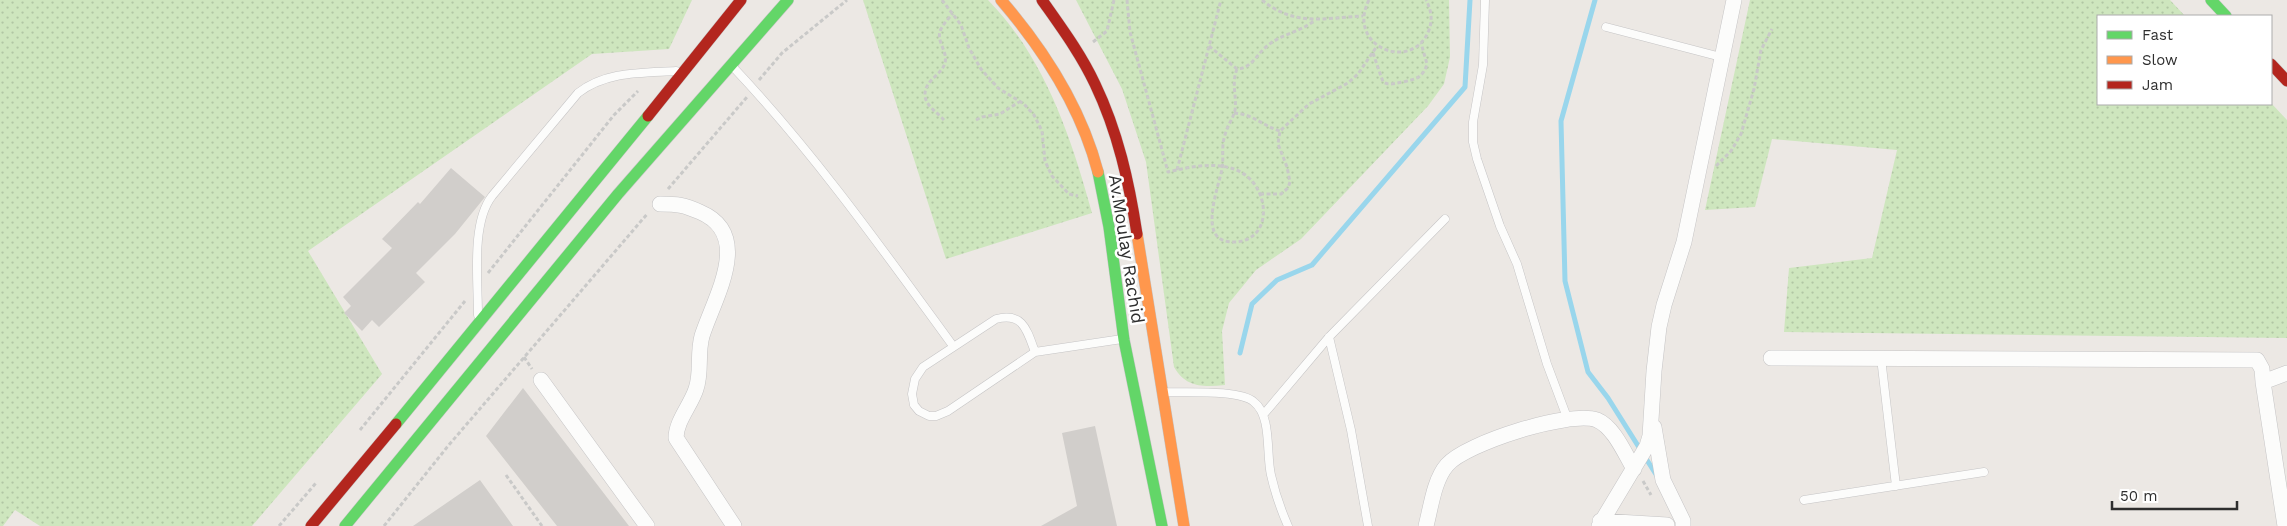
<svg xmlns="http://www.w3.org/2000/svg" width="2287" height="526" viewBox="0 0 2287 526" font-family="'Work Sans',sans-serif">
<defs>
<pattern id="grass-dots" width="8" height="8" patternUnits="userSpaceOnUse" patternTransform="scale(1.25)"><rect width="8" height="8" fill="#cee6be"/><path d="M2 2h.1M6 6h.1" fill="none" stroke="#b1c6a4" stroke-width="1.8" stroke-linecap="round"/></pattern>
</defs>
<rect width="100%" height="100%" fill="#ece8e4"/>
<path fill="url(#grass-dots)" d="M 0,0 L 692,0 L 669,49 L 592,54 L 308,251 L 382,374 L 252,526 L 40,526 L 15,510 L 3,526 L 0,526 Z
M 863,0 L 988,0 C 1045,58 1071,137 1092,213 L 946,259 Z
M 1076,0 L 1449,0 L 1450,57 L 1444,84 L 1428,106 L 1301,239 L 1256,270 L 1229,303 L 1222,331 L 1225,385 C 1204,387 1186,388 1174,367 L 1146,162 L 1122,89 Z
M 1750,0 L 2170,0 L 2185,16 L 2098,16 L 2098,104 L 2271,103 L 2287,120 L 2287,338 L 1784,332 L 1789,268 L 1872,258 L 1897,150 L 1772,139 L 1755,207 L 1705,210 Z"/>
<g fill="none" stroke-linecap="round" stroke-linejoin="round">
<path stroke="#99d6ec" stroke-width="5" d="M 1595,0 L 1561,121 L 1565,281 L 1588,372 L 1608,398 L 1657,476
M 1240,353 L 1252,304 L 1277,280 L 1312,265 L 1465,87 L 1470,0"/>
</g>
<path fill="#d1cecb" d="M 451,168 L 485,197 L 455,234 L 416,273 L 425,282 L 379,327 L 372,320 L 362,331 L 344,313 L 351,306 L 343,297 L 392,248 L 382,239 L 418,202 L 420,204 Z
M 523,388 L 629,526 L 557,526 L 486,436 Z
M 1095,426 L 1117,526 L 1041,526 L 1077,506 L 1062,433 Z
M 480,480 L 513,526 L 413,526 Z"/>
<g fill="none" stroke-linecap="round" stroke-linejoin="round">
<defs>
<path id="lane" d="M 1485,0 L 1483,65 L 1473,122 L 1473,142 L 1477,159 L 1500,226 L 1517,264 L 1547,364 L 1568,420
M 1606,27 L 1721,57
M 733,67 C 815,154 883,250 953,346
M 478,315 C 478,280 471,223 492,196 L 578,93 C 606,71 642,73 676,71
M 1329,337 L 1351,430 L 1368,526
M 1035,352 C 1027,330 1023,312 996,319 L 923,367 L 915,379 L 912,394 L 914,405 L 919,411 L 929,416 L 936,416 L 948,411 L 1035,352 L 1122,339
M 1881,358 L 1896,486
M 1164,392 C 1183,393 1240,389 1254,402 C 1272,416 1266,454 1271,475 C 1275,493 1281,510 1288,526
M 1263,415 L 1329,337 L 1445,219
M 1804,500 L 1984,472"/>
<path id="street" d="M 660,204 C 678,204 684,205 700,212 C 754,235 714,298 702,336 C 697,354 702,372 696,389 C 691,405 676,421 676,438 L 734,526
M 1771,358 L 2257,360 L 2262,369 L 2263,382
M 541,380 L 647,526
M 1654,427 L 1663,480 L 1683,521 L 1683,526
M 1600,521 L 1667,525
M 1426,526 C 1431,507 1434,480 1447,465 C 1466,443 1570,410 1597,420 C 1614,427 1625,454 1634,469
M 1599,526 L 1647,446 L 1650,436 L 1654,371 L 1659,327 L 1664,305 L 1684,242 L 1734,0
M 2285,526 L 2263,382 L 2287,373"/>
<path id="fast" d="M 2211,0 L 2226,16
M 1098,172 L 1109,227 L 1124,340 L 1162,526
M 396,424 L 648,116
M 345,526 L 618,194 L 788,0"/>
<path id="slow" d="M 1001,0 C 1044,50 1081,107 1098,172
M 1137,234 L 1184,526"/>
<path id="jam" d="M 1042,0 C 1061,27 1081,54 1095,84 C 1118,132 1129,182 1137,234
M 2271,64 L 2287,81
M 648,116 L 741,0
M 311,526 L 396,424"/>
</defs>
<use href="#lane" stroke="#c5c4c5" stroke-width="9"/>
<use href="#street" stroke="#c5c4c5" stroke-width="16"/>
<use href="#fast" stroke="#c5c4c5" stroke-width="12"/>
<use href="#slow" stroke="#c5c4c5" stroke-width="12"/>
<use href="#jam" stroke="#c5c4c5" stroke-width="12"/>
<path stroke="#c9c9c8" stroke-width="3" stroke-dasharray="4 2.5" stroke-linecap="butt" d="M 942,0 L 961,25 L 969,48 L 981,69 L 998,88 L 1024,104 L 1034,115 L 1042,131 L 1045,161 L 1052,176 L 1069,194 L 1078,196
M 1127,0 L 1130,32 L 1168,172 C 1193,166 1230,158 1251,180 C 1269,199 1270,238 1237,242 C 1231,242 1224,242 1219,238 C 1203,226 1219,185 1222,169 C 1224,158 1221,146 1225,135 C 1227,126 1233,119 1235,110 C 1237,96 1231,84 1237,69
M 1262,0 C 1295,27 1324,18 1363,16
M 1369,0 C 1345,46 1412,74 1429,30 C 1433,20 1431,9 1426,0
M 1093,42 L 1107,31 L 1114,0
M 1209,46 L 1237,69 C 1252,68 1256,55 1267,46 C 1281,34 1301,32 1315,20
M 1373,53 L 1383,82 C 1390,86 1395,83 1403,82 C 1416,79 1423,78 1427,64 L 1421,43
M 759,80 L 782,53 L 847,0
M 1234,113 C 1253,114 1263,126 1280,131
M 944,120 C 938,113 926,106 925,96 C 924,80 941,76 945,63 C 948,50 935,41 941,29 C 944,23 949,18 953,13
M 976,120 L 982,117 L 1000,114 L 1019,102
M 1716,166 L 1731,151 L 1741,134 L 1754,89 L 1761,50 L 1772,29
M 1177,170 L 1221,0
M 668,189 L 747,97
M 1260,194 L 1281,194 L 1288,188 L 1290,182 L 1287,167 L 1278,144 L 1280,131 L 1309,104 L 1348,83 L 1358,74 L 1377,46
M 488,273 L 614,115 L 638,91
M 524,357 L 532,369
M 360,430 L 465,301
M 506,475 L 542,526
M 1643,481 L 1651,495
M 279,526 L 316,483
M 384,526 L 448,446 L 648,213"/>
<use href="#lane" stroke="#fcfcfb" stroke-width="8"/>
<use href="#street" stroke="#fcfcfb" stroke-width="15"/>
<use href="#fast" stroke="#63d668" stroke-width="11"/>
<use href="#slow" stroke="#ff974d" stroke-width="11"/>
<use href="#jam" stroke="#b3261e" stroke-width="11"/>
</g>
<g text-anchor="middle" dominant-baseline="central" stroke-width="5" stroke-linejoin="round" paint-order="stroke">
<g font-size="18" fill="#2e2e2e" stroke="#fff">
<text transform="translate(1127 249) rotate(81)">Av.Moulay Rachid</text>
</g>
</g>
<rect x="2097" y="15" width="175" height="90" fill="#ffffff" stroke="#ababab"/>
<rect x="2107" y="31" width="25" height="8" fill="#63d668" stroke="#ababab"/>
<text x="2142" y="40" font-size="15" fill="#2e2e2e">Fast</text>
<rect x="2107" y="56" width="25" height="8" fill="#ff974d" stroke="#ababab"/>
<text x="2142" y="65" font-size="15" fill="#2e2e2e">Slow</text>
<rect x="2107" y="81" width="25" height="8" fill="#b3261e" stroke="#ababab"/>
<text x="2142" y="90" font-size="15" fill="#2e2e2e">Jam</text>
<path d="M2112 501v8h125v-8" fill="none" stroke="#2e2e2e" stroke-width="2.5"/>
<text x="2120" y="501" font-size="15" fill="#2e2e2e" stroke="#ffffff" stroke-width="4" paint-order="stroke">50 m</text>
</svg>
